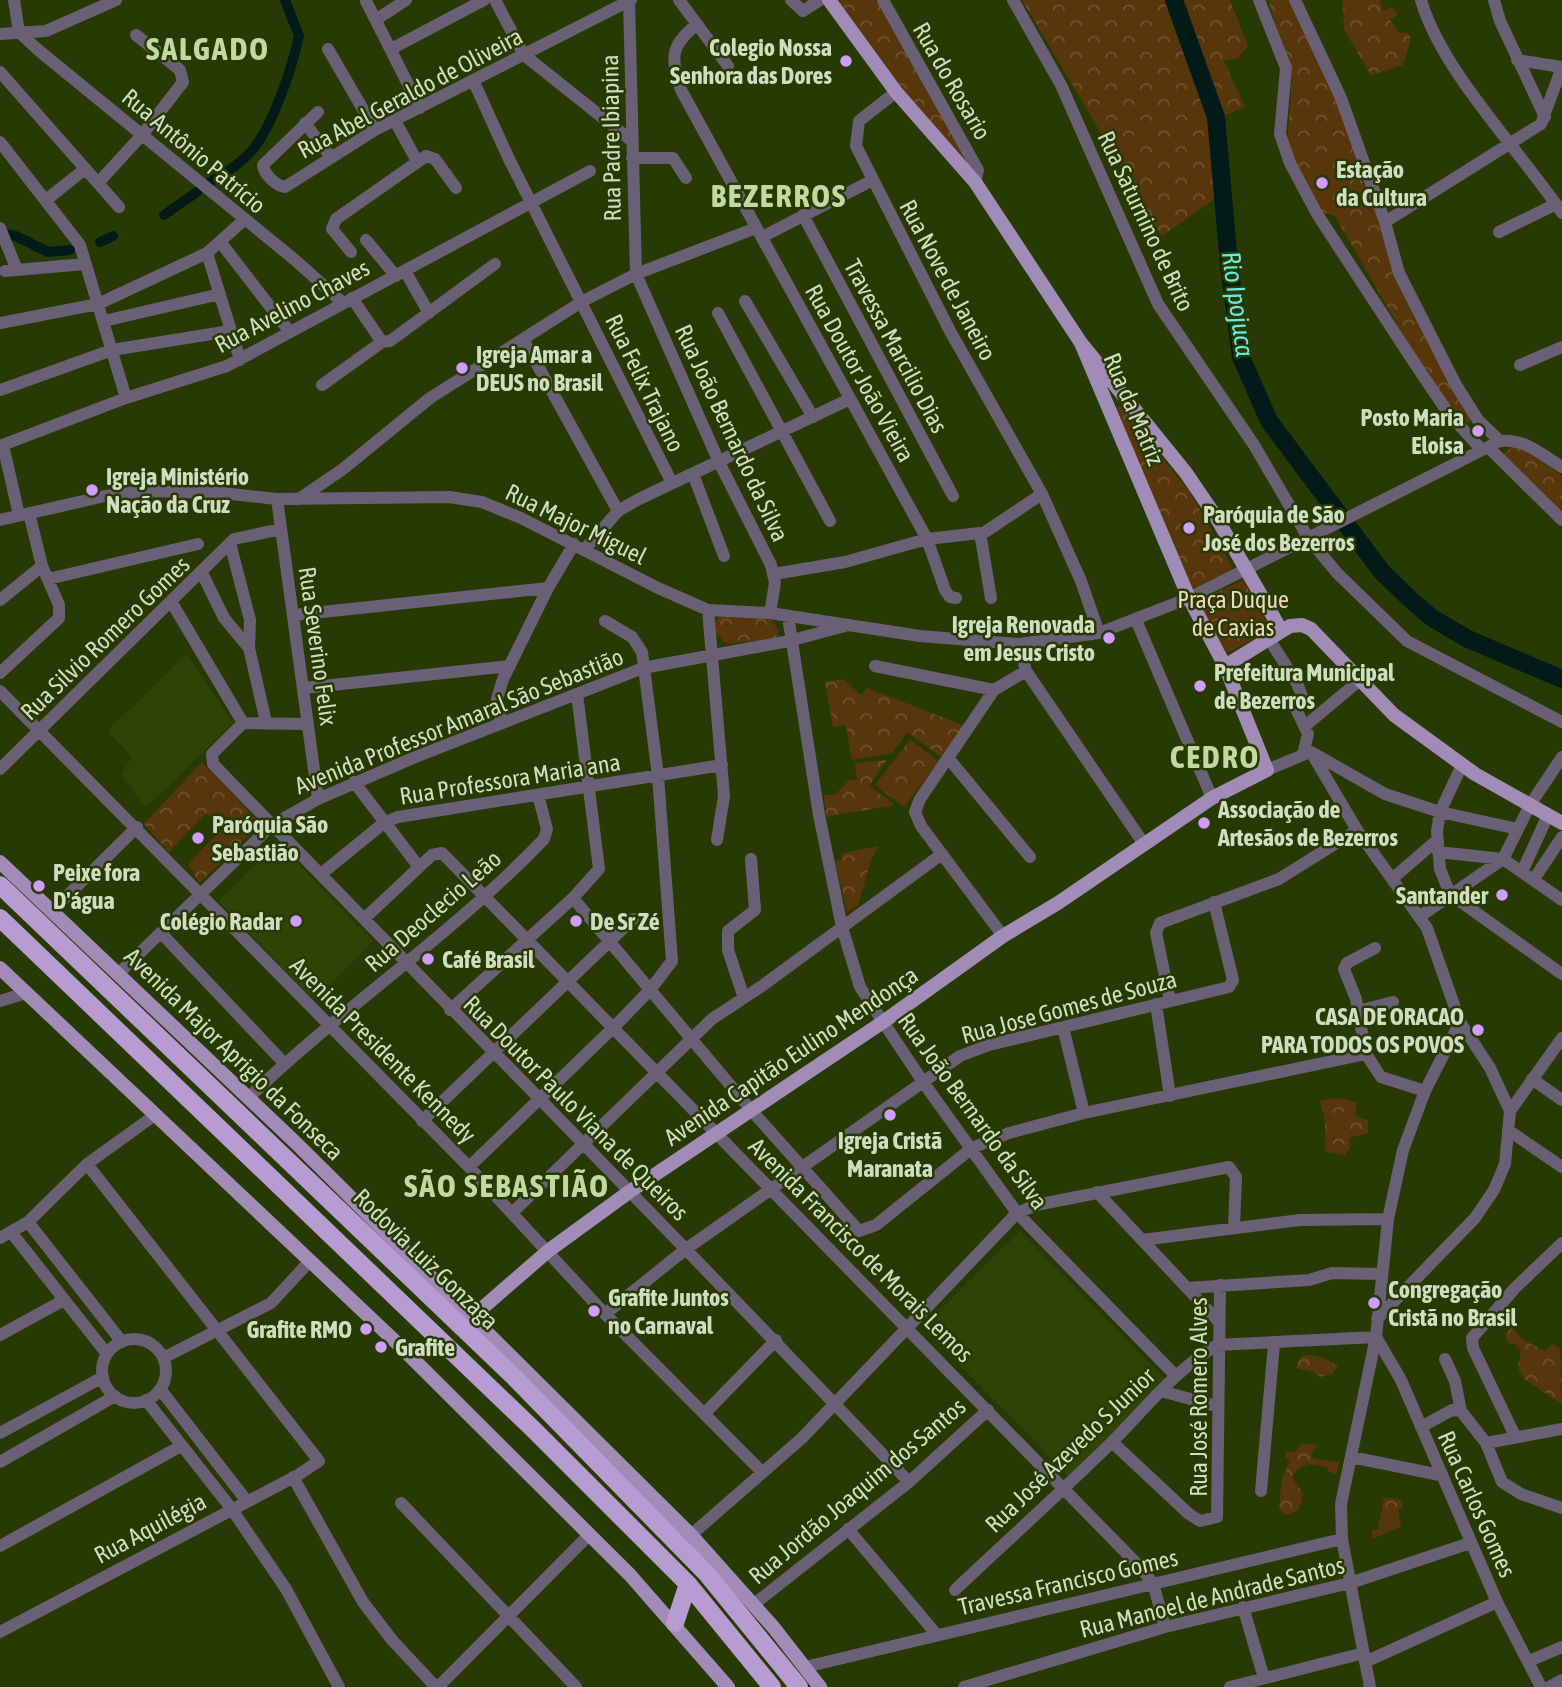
<svg xmlns="http://www.w3.org/2000/svg" width="1562" height="1687" viewBox="0 0 1562 1687" font-family="'Asap Condensed',sans-serif">
<defs>
<pattern id="forest-crowns" width="20" height="18" patternUnits="userSpaceOnUse" patternTransform="scale(1.75)"><rect width="20" height="18" fill="#58360b"/><path d="M2 6a3 3 0 1 1 6 0M12 15a3 3 0 1 1 6 0" fill="none" stroke="#6f532d"/></pattern>
</defs>
<rect width="100%" height="100%" fill="#273a03"/>
<path fill="#2e4304" d="M 187,654 L 233,723 L 146,807 L 121,775 L 132,757 L 107,731 Z
M 278,843 L 373,941 L 314,1000 L 218,901 Z
M 1020,1231 L 1166,1380 L 1069,1477 L 923,1327 Z"/>
<path fill="url(#forest-crowns)" d="M 831,0 L 876,0 L 974,170 L 969,174 Z
M 1022,0 L 1170,0 L 1202,78 L 1223,193 L 1162,236 Z
M 1182,0 L 1230,0 L 1248,46 L 1238,58 L 1224,61 L 1245,107 L 1223,116 Z
M 1268,0 L 1292,0 L 1341,102 L 1383,225 L 1473,419 L 1468,423 L 1437,393 L 1335,216 L 1321,212 L 1287,143 L 1292,79 Z
M 1343,0 L 1380,0 L 1383,11 L 1391,7 L 1398,14 L 1390,20 L 1398,32 L 1408,33 L 1411,39 L 1403,65 L 1371,75 L 1344,30 Z
M 1120,405 L 1189,491 L 1234,570 L 1196,590 L 1191,589 L 1114,410 Z
M 1512,447 L 1529,451 L 1562,476 L 1562,525 L 1500,456 Z
M 1243,580 L 1271,630 L 1227,653 L 1196,602 Z
M 722,615 L 770,617 L 779,632 L 775,639 L 727,644 L 715,632 L 714,622 Z
M 843,679 L 861,695 L 867,688 L 965,726 L 941,757 L 907,732 L 892,753 L 852,760 L 846,725 L 833,727 L 825,682 Z
M 910,740 L 939,761 L 904,807 L 875,785 Z
M 887,760 L 869,786 L 895,805 L 826,817 L 824,795 L 835,795 L 849,780 L 857,780 L 855,763 Z
M 202,762 L 261,824 L 199,883 L 188,864 L 223,828 L 206,813 L 169,852 L 144,824 Z
M 879,846 L 872,857 L 858,905 L 847,912 L 835,861 L 842,860 L 841,854 Z
M 1339,1098 L 1357,1102 L 1355,1116 L 1368,1120 L 1368,1133 L 1349,1138 L 1350,1147 L 1345,1155 L 1325,1152 L 1325,1121 L 1320,1101 Z
M 1512,1328 L 1523,1340 L 1545,1351 L 1553,1344 L 1560,1349 L 1562,1404 L 1524,1379 L 1518,1368 L 1521,1350 L 1515,1344 L 1509,1344 L 1505,1334 Z
M 1308,1355 L 1324,1358 L 1338,1366 L 1332,1374 L 1320,1377 L 1314,1372 L 1296,1368 L 1301,1356 Z
M 1301,1444 L 1318,1445 L 1312,1453 L 1313,1459 L 1339,1462 L 1336,1475 L 1328,1471 L 1327,1467 L 1308,1464 L 1297,1470 L 1292,1478 L 1303,1493 C 1301,1507 1300,1513 1285,1515 L 1279,1507 L 1282,1479 L 1290,1461 L 1285,1457 L 1286,1452 L 1295,1452 Z
M 1384,1498 L 1400,1499 L 1403,1507 L 1398,1509 L 1401,1527 L 1372,1539 L 1372,1530 L 1378,1529 Z"/>
<g fill="none" stroke-linecap="round" stroke-linejoin="round">
<path stroke="#021b19" stroke-width="10" d="M 210,182 C 226,173 242,163 254,148 C 274,122 292,68 299,36 L 285,0
M 164,215 L 197,192
M 6,234 L 16,236 L 48,252 L 70,250
M 100,242 L 113,236"/>
<path stroke="#021b19" stroke-width="18" d="M 1174,0 L 1216,117 L 1229,264 L 1241,357 L 1269,421 L 1382,572 L 1410,599 L 1432,618 L 1468,639 L 1562,679"/>
<path stroke="#6a6075" stroke-width="12" d="M 14,0 L 19,32 L 37,49 L 295,260 L 343,303
M 495,0 L 524,55 L 632,141
M 679,0 L 728,66
M 791,0 L 803,11 L 820,0
M 883,0 L 978,170 L 975,182
M 1013,0 L 1061,85 L 1158,304 L 1254,445 L 1309,539 L 1337,573 L 1407,641 L 1562,722
M 1259,0 L 1286,68 L 1280,134 L 1290,163 L 1317,214 L 1421,373 L 1449,414 L 1482,450
M 1295,0 L 1341,98 L 1385,222 L 1399,273 L 1456,385 L 1478,420 L 1500,441
M 1421,0 C 1442,72 1519,149 1562,213
M 1494,0 L 1500,21 L 1545,117
M 366,1 L 420,108
M 629,1 L 636,274 L 719,462 L 771,565 L 775,583 L 770,613
M 377,19 L 406,0
M 696,25 C 668,48 672,58 681,90 L 927,539 L 945,590 L 950,597 L 956,598
M 0,34 L 46,31 L 116,0
M 328,49 L 375,130
M 391,49 L 484,0
M 1517,60 L 1562,67
M 0,72 L 119,207
M 473,80 L 509,159 L 672,483
M 896,92 L 859,121 L 856,146 L 950,331 L 1042,494 L 1081,581 L 1099,633
M 318,112 L 263,165 C 264,174 276,186 285,187 L 375,130 L 631,0
M 395,121 L 417,161
M 305,123 L 330,156
M 0,142 L 80,245 L 126,398
M 632,158 L 673,158 L 686,178
M 98,183 L 142,135 L 183,82 L 180,70 L 136,35
M 46,200 L 85,169
M 803,215 L 953,496
M 1385,222 L 1541,124 L 1562,67
M 0,228 L 17,270
M 1499,232 L 1556,204
M 762,237 L 873,180
M 366,240 L 396,276
M 221,243 L 289,331
M 351,252 L 332,229 L 336,219 L 426,156 L 435,159 L 456,188
M 207,253 L 240,360
M 5,271 L 85,264
M 405,271 L 429,313
M 352,298 L 382,342
M 745,301 L 813,417
M 718,313 L 830,521
M 104,321 L 220,294
M 0,323 L 98,304 L 207,253 L 244,220
M 523,339 L 618,511
M 1520,365 L 1562,347
M 322,385 L 382,342 L 390,341 L 495,264
M 0,390 L 112,350 L 230,331
M 3,445 L 19,515
M 0,446 L 126,398 L 227,366 L 590,171
M 1488,447 L 1562,520
M 693,474 L 724,556
M 277,499 L 318,799
M 299,499 L 343,469 L 430,398 L 583,301 L 636,274 L 756,228
M 0,520 L 105,496 L 144,491 L 222,493 L 277,499 L 449,497 L 482,502 L 521,518 L 658,588 L 708,610 L 770,613 L 920,636 L 1019,644 L 1099,633 L 1189,598 L 1500,441 C 1525,438 1542,455 1562,467
M 982,534 L 1042,494
M 230,543 L 250,620 L 249,648 L 266,722
M 585,549 L 618,511 L 639,499 L 850,399
M 202,573 L 224,618 L 249,648
M 774,574 L 845,562 L 927,539 L 980,533 L 991,598
M 48,579 L 198,544
M 0,600 L 42,566
M 172,603 L 243,723
M 708,610 L 724,796 L 717,840
M 294,615 L 548,588
M 788,616 L 819,815 L 842,927 L 860,987 L 923,1082 L 1017,1213 L 1176,1376
M 1136,620 L 1212,798
M 1269,639 L 1297,683 L 1302,696 L 1296,709 L 1308,734 L 1303,754
M 1019,644 L 1026,671 L 1144,844
M 875,666 L 994,690
M 0,673 L 59,618 L 59,605 L 42,566 L 29,513
M 304,688 L 510,666
M 0,691 L 469,1167 L 605,1314 L 762,1472
M 501,723 L 497,699 L 503,679 L 548,588 L 574,544
M 308,724 L 243,723 L 212,754 L 213,764 C 445,1003 680,1240 909,1482
M 1305,726 L 1360,680
M 1311,752 L 1357,830 L 1427,928 L 1460,1022 L 1490,1068 L 1510,1111 L 1505,1164 L 1494,1190 L 1475,1218 L 1377,1319
M 1311,752 L 1385,794 L 1440,812 L 1518,829
M 949,759 L 1030,857
M 1462,765 L 1440,812 L 1437,831 L 1440,869 L 1450,894 L 1562,974
M 0,769 L 234,539 L 281,529
M 1267,770 L 1310,752
M 354,782 L 419,867
M 1438,852 L 1503,859 L 1562,900
M 1522,872 L 1548,815
M 321,874 L 385,822 L 398,817 L 722,765
M 1392,879 L 1436,841
M 1534,879 L 1562,837
M 573,898 L 752,1111 L 859,1231 L 876,1225 L 972,1148 L 1009,1133 L 1084,1113 L 1366,1054
M 51,912 L 137,827
M 1419,917 L 1503,859 L 1530,805 L 1562,757
M 365,918 L 432,855 L 442,853 L 446,857 L 1138,1565 L 1153,1583 L 1165,1627
M 161,933 L 284,1063
M 1003,936 L 921,826 L 915,812 L 920,799 L 994,690 L 1026,671
M 1375,948 L 1347,963 L 1344,969 L 1356,999 L 1366,1054 L 1381,1077 L 1425,1091
M 118,974 L 272,825 L 318,799 L 413,758 L 643,668 L 789,641 L 845,626
M 744,998 L 728,950 L 728,931 L 755,910 L 751,859
M 1170,1000 L 1156,933 L 1160,923 L 1279,879 L 1357,830
M 0,1001 L 26,993
M 1156,1004 L 1170,1096
M 450,1010 L 573,898 L 599,869 L 577,694
M 1358,1011 L 1393,1002
M 1063,1027 L 1084,1113
M 1532,1079 L 1562,1100
M 248,1098 C 343,1007 453,934 544,839 L 547,829 L 538,795
M 1510,1111 L 1562,1038
M 422,1121 L 633,919
M 1508,1130 L 1562,1167
M 469,1167 L 613,1028 L 650,990 L 672,961 L 658,776 L 642,652 L 632,637 L 605,621
M 1097,1192 L 1218,1321
M 513,1212 L 712,1019 L 762,986 L 942,854
M 28,1222 L 122,1342
M 11,1232 L 107,1354
M 0,1238 L 28,1222 L 87,1164 L 155,1115
M 1142,1240 L 1300,1220 L 1388,1219
M 1187,1288 L 1309,1280 L 1332,1273 L 1381,1274
M 605,1314 L 686,1249 L 960,1056 L 989,1045 L 1229,987 L 1233,980 L 1214,902
M 0,1335 L 64,1300
M102 1371a32 32 0 1 1 64 0a32 32 0 1 1-64 0Z
M 163,1358 L 271,1303 L 309,1262
M 1445,1359 L 1455,1381 L 1461,1411 L 1486,1443 L 1502,1482 L 1521,1494 L 1562,1508
M 160,1389 L 246,1500
M 1161,1391 L 1216,1406
M 146,1400 L 231,1508 L 286,1589 L 339,1687
M 704,1414 L 776,1340
M 1421,1427 L 1452,1410 L 1461,1411
M 0,1433 L 103,1377
M 1515,1436 L 1473,1348 L 1472,1338 L 1515,1288 L 1562,1243
M 1112,1442 L 1189,1514 L 1200,1521 L 1217,1517 L 1220,1285
M 1486,1443 L 1562,1429
M 1351,1457 L 1440,1475
M 0,1462 L 115,1396
M 293,1477 L 363,1602 L 392,1640 L 436,1687
M 1261,1491 L 1274,1344
M 401,1503 L 576,1687
M 848,1529 L 937,1635
M 691,1535 L 802,1438 L 1017,1213 L 1036,1205 L 1229,1167 L 1236,1177 L 1234,1227
M 0,1546 L 181,1446
M 955,1590 C 1007,1541 1060,1493 1111,1443 C 1145,1409 1175,1370 1217,1345 L 1376,1337 L 1401,1380 L 1497,1602 L 1541,1687
M 753,1605 L 909,1482 L 988,1410
M 1243,1607 L 1264,1678
M 0,1632 L 298,1475 L 319,1461 L 87,1164
M 1529,1661 L 1562,1647
M 1365,1662 L 1497,1602
M 805,1667 L 1342,1539
M 438,1687 L 589,1535
M 964,1687 L 1165,1627 L 1350,1583 L 1470,1543
M 1230,1687 L 1364,1653
M 1370,1687 L 1342,1539 L 1341,1504 L 1376,1337 L 1388,1219 L 1403,1150 L 1425,1091 L 1460,1022
M 1549,1687 L 1562,1680"/>
<path stroke="#a18bb7" stroke-width="14" d="M 829,0 L 896,92 L 975,182 L 1081,343 L 1186,473 L 1216,517 L 1281,630
M 1225,666 L 1290,626 L 1302,625 L 1311,629 L 1394,715 L 1475,774 L 1562,823
M 0,862 L 298,1145 L 691,1535 L 774,1628 L 820,1687
M 0,968 L 399,1345 L 630,1575 L 728,1687
M 471,1318 L 548,1251 L 629,1192 L 883,1022 L 1003,936 L 1058,903 L 1212,798 L 1267,770 L 1225,666 L 1189,598 L 1081,343"/>
<path stroke="#b69cd1" stroke-width="18" d="M 0,885 L 513,1376 L 707,1574 L 799,1687
M 0,918 L 533,1429 L 688,1584 L 772,1687
M 675,1623 L 688,1584"/>
</g>
<g fill="#d09dff" stroke="#273a03" stroke-width="2.5">
<circle cx="846" cy="61" r="7"/>
<circle cx="1322" cy="183" r="7"/>
<circle cx="462" cy="368" r="7"/>
<circle cx="1478" cy="431" r="7"/>
<circle cx="92" cy="490" r="7"/>
<circle cx="1189" cy="528" r="7"/>
<circle cx="1109" cy="638" r="7"/>
<circle cx="1200" cy="686" r="7"/>
<circle cx="1204" cy="823" r="7"/>
<circle cx="198" cy="838" r="7"/>
<circle cx="39" cy="886" r="7"/>
<circle cx="1502" cy="895" r="7"/>
<circle cx="296" cy="921" r="7"/>
<circle cx="576" cy="921" r="7"/>
<circle cx="428" cy="959" r="7"/>
<circle cx="1478" cy="1030" r="7"/>
<circle cx="890" cy="1115" r="7"/>
<circle cx="1374" cy="1303" r="7"/>
<circle cx="594" cy="1311" r="7"/>
<circle cx="366" cy="1329" r="7"/>
<circle cx="381" cy="1347" r="7"/>
</g>
<g text-anchor="middle" dominant-baseline="central" stroke-width="5" stroke-linejoin="round" paint-order="stroke">
<g font-size="24" font-weight="bold" fill="#d0ddc1" stroke="#273a03" text-anchor="start">
<text x="832" y="47" text-anchor="end">Colegio Nossa<tspan x="832" dy="28">Senhora das Dores</tspan></text>
<text x="1336" y="169">Estação<tspan x="1336" dy="28">da Cultura</tspan></text>
<text x="476" y="354">Igreja Amar a<tspan x="476" dy="28">DEUS no Brasil</tspan></text>
<text x="1464" y="417" text-anchor="end">Posto Maria<tspan x="1464" dy="28">Eloisa</tspan></text>
<text x="106" y="476">Igreja Ministério<tspan x="106" dy="28">Nação da Cruz</tspan></text>
<text x="1203" y="514">Paróquia de São<tspan x="1203" dy="28">José dos Bezerros</tspan></text>
<text x="1095" y="624" text-anchor="end">Igreja Renovada<tspan x="1095" dy="28">em Jesus Cristo</tspan></text>
<text x="1214" y="672">Prefeitura Municipal<tspan x="1214" dy="28">de Bezerros</tspan></text>
<text x="1218" y="809">Associação de<tspan x="1218" dy="28">Artesãos de Bezerros</tspan></text>
<text x="212" y="824">Paróquia São<tspan x="212" dy="28">Sebastião</tspan></text>
<text x="53" y="872">Peixe fora<tspan x="53" dy="28">D'água</tspan></text>
<text x="1488" y="895" text-anchor="end">Santander</text>
<text x="282" y="921" text-anchor="end">Colégio Radar</text>
<text x="590" y="921">De Sr Zé</text>
<text x="442" y="959">Café Brasil</text>
<text x="1464" y="1016" text-anchor="end">CASA DE ORACAO<tspan x="1464" dy="28">PARA TODOS OS POVOS</tspan></text>
<text x="890" y="1140" text-anchor="middle">Igreja Cristã<tspan x="890" dy="28">Maranata</tspan></text>
<text x="1388" y="1289">Congregação<tspan x="1388" dy="28">Cristã no Brasil</tspan></text>
<text x="608" y="1297">Grafite Juntos<tspan x="608" dy="28">no Carnaval</tspan></text>
<text x="352" y="1329" text-anchor="end">Grafite RMO</text>
<text x="395" y="1347">Grafite</text>
</g>
<g font-size="24" fill="#d0ddc1" stroke="#273a03">
<text transform="translate(952 81) rotate(60)">Rua do Rosario</text>
<text transform="translate(410 93) rotate(-28)">Rua Abel Geraldo de Oliveira</text>
<text transform="translate(611 138) rotate(-91)">Rua Padre Ibiapina</text>
<text transform="translate(194 151) rotate(40)">Rua Antônio Patrício</text>
<text transform="translate(1146 221) rotate(65)">Rua Saturnino de Brito</text>
<text transform="translate(948 280) rotate(62)">Rua Nove de Janeiro</text>
<text transform="translate(292 306) rotate(-28)">Rua Avelino Chaves</text>
<text transform="translate(896 346) rotate(62)">Travessa Marcilio Dias</text>
<text transform="translate(860 373) rotate(61)">Rua Doutor João Vieira</text>
<text transform="translate(645 383) rotate(64)">Rua Felix Trajano</text>
<text transform="translate(1134 409) rotate(67)">Rua da Matriz</text>
<text transform="translate(732 433) rotate(65)">Rua João Bernardo da Silva</text>
<text transform="translate(576 524) rotate(26)">Rua Major Miguel</text>
<text transform="translate(105 638) rotate(-44)">Rua Silvio Romero Gomes</text>
<text transform="translate(318 646) rotate(82)">Rua Severino Felix</text>
<text transform="translate(459 721) rotate(-22)">Avenida Professor Amaral São Sebastião</text>
<text transform="translate(510 779) rotate(-9)">Rua Professora Maria ana</text>
<text transform="translate(433 911) rotate(-41)">Rua Deoclecio Leão</text>
<text transform="translate(1069 1007) rotate(-15)">Rua Jose Gomes de Souza</text>
<text transform="translate(383 1050) rotate(45)">Avenida Presidente Kennedy</text>
<text transform="translate(234 1054) rotate(44)">Avenida Major Aprigio da Fonseca</text>
<text transform="translate(791 1056) rotate(-34)">Avenida Capitão Eulino Mendonça</text>
<text transform="translate(576 1108) rotate(45)">Rua Doutor Paulo Viana de Queiros</text>
<text transform="translate(973 1111) rotate(54)">Rua João Bernardo da Silva</text>
<text transform="translate(861 1250) rotate(45)">Avenida Francisco de Morais Lemos</text>
<text transform="translate(426 1259) rotate(44)">Rodovia Luiz Gonzaga</text>
<text transform="translate(1198 1397) rotate(-90)">Rua José Romero Alves</text>
<text transform="translate(1070 1450) rotate(-44)">Rua José Azevedo S Junior</text>
<text transform="translate(857 1491) rotate(-40)">Rua Jordão Joaquim dos Santos</text>
<text transform="translate(1477 1504) rotate(66)">Rua Carlos Gomes</text>
<text transform="translate(150 1528) rotate(-28)">Rua Aquilégia</text>
<text transform="translate(1068 1582) rotate(-13)">Travessa Francisco Gomes</text>
<text transform="translate(1212 1597) rotate(-14)">Rua Manoel de Andrade Santos</text>
</g>
<g font-size="24" fill="#eed8c1" stroke="#273a03">
<text x="1233" y="599">Praça Duque<tspan x="1233" dy="28">de Caxias</tspan></text>
</g>
<g font-size="26" font-style="italic" fill="#67ebdf" stroke="#273a03">
<text transform="translate(1238 304) rotate(82)">Rio Ipojuca</text>
</g>
<g font-size="32" font-weight="bold" letter-spacing="2" fill="#c1daa2" stroke="#273a03">
<text x="208" y="48">SALGADO</text>
<text x="779" y="195">BEZERROS</text>
<text x="1215" y="756">CEDRO</text>
<text x="507" y="1185">SÃO SEBASTIÃO</text>
</g>
</g>
</svg>
